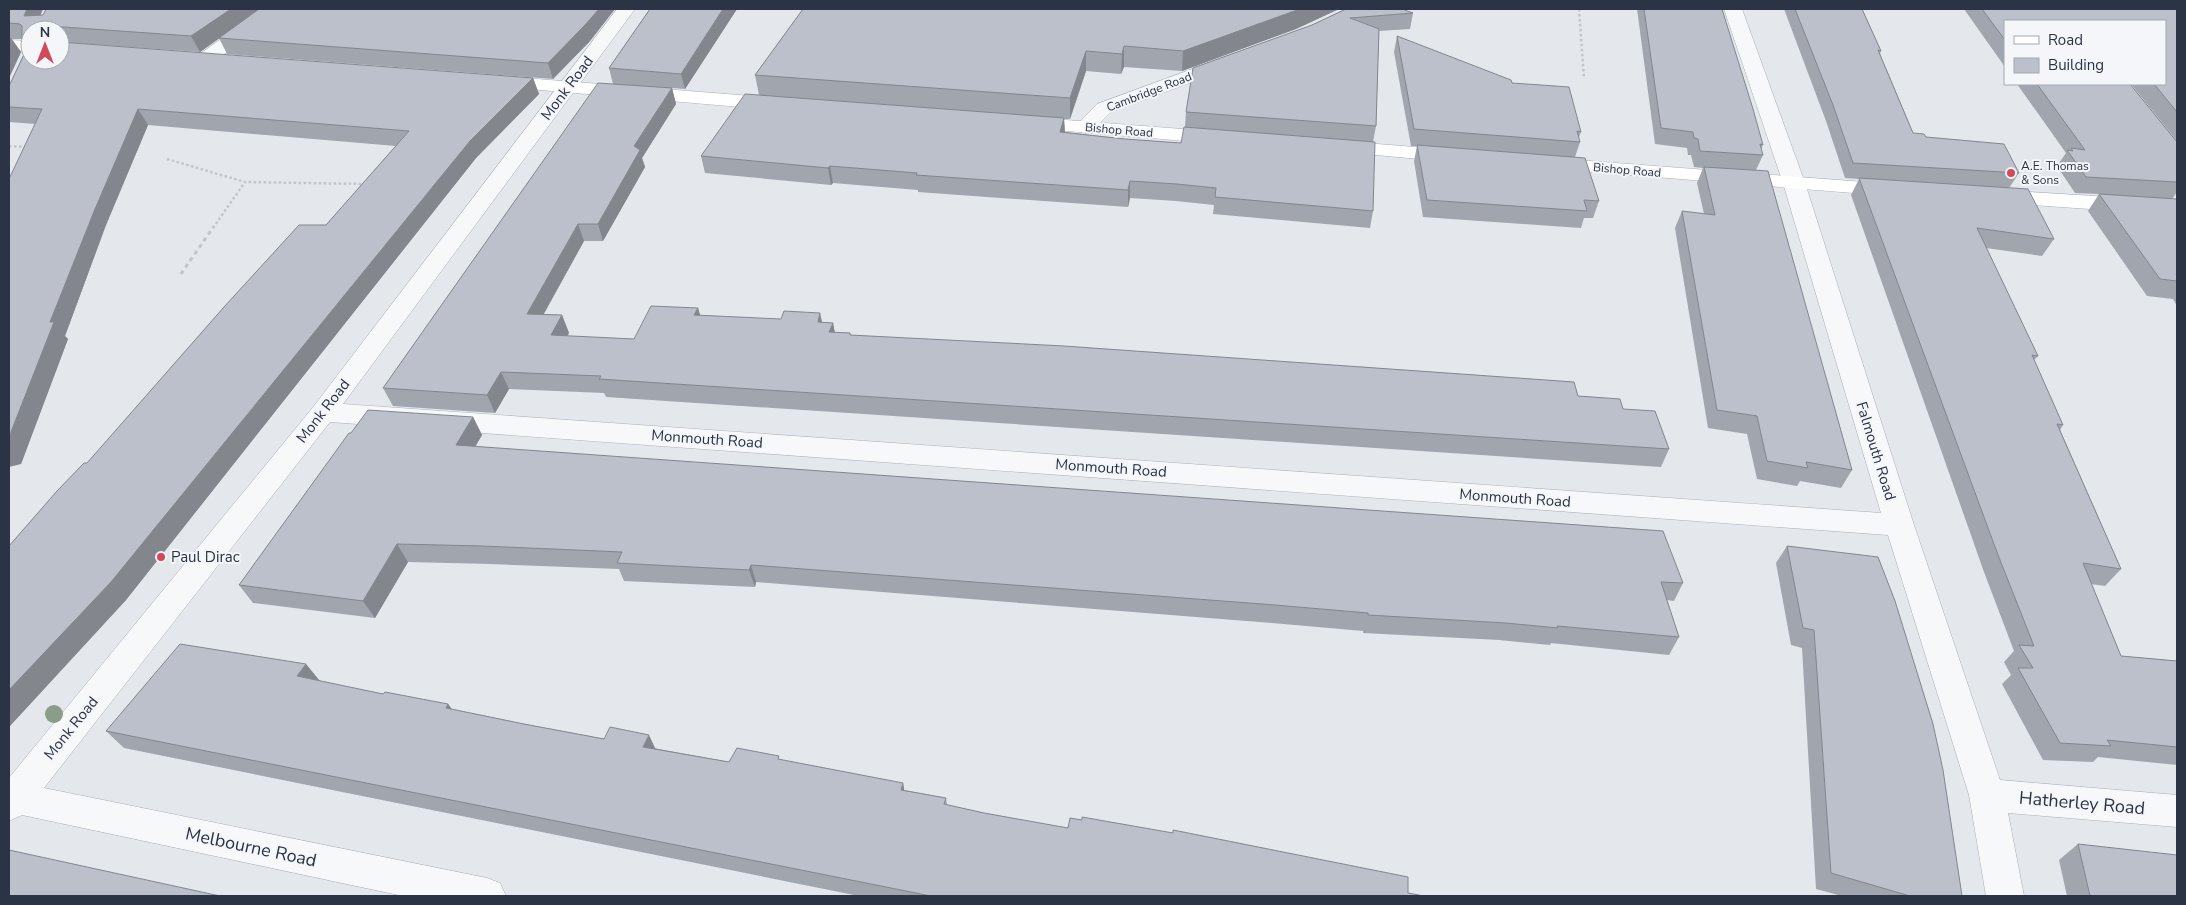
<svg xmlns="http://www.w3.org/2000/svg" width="2186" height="905" viewBox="0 0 2186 905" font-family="'Nunito Sans',sans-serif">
<rect width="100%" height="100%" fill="#e4e7ec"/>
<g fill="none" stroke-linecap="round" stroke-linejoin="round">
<defs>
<path id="street" d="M 264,9 L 284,9 L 211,64 L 204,66 L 197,64 L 195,60 L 197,56 Z
M 617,9 L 635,9 L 343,404 L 1881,513 L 1783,183 L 1724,9 L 1742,9 L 1805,183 L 1914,525 L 2000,780 L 2177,795 L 2177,827 L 2008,813 L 2024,896 L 1986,896 L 1969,795 L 1888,535 L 330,422 L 44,788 L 487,878 L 500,883 L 506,896 L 403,896 L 22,815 L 9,821 L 9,778 L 314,406 Z
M 1228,56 L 1235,58 L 1237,62 L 1235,66 L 1111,112 L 1092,131 L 1085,133 L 1078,131 L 1075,127 L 1097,104 Z"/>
<path id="secondary" d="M 9,40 L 30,41 L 30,51 L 9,50 Z
M 499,76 L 777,98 L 784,100 L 787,104 L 784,108 L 777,110 L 492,86 L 489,82 L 492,78 Z
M 1027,117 L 1221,132 L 1228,134 L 1231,138 L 1228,142 L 1221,144 L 1020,127 L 1017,123 L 1020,119 Z
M 1339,141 L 1453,150 L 1460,152 L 1463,156 L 1460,160 L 1453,162 L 1332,151 L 1329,147 L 1332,143 Z
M 1550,158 L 1891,184 L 1899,185 L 1902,190 L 1899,195 L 1891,196 L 1543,168 L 1540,164 L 1543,160 Z
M 1997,190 L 2177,201 L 2177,215 L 1989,202 L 1986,197 L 1989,192 Z"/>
</defs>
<use href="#street" stroke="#a9aeb7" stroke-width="1"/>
<use href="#secondary" stroke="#a9aeb7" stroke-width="1"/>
<path stroke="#c2c5cb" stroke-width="2.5" stroke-dasharray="2.5 2.5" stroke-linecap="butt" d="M 1579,9 L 1584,79
M 9,146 L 28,147
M 167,159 L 245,182 L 365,184
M 213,228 L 245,182"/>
<path stroke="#c2c5cb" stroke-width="3" stroke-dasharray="4 4" stroke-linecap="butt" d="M 181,274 L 214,226"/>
<use href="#street" fill="#f7f8fa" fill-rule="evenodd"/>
<use href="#secondary" fill="#fff" fill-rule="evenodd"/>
</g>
<circle fill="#899d89" cx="54" cy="714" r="9"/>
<path fill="#a1a5ae" d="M 9,9 L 43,9 L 40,16 L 43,15 L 46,9 L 615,9 L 590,41 L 553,79 L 227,54 L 219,38 L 222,36 L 200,52 L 60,42 L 60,30 L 30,30 L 30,60 L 533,78 L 539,94 L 476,158 L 126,600 L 9,727 L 9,546 L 87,463 L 326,225 L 396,146 L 148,125 L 106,225 L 65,336 L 68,339 L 21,464 L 35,124 L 9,122 L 9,86 L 26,49 L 22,42 L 22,39 L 12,39 L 21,52 L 9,78 Z
M 650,9 L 737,9 L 685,89 L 672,88 L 676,104 L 642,158 L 645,167 L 603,241 L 584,241 L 544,314 L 562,315 L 569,333 L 567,336 L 634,339 L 698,308 L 700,316 L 833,323 L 835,333 L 850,333 L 851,335 L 1578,396 L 1623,409 L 1669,449 L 1661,467 L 606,397 L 604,393 L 509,389 L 495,413 L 393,406 L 383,388 L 613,84 L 609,68 Z
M 803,9 L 1339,9 L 1296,29 L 1182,71 L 1124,67 L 1121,74 L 1086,71 L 1070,119 L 1064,119 L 1065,132 L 1125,139 L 1181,143 L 1185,127 L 1186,112 L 1312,25 L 1346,9 L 1413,13 L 1410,29 L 1379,31 L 1376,126 L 1373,142 L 1373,211 L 1370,228 L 1213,214 L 1214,205 L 1176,201 L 1130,198 L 1128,207 L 918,192 L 918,190 L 833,183 L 831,185 L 705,173 L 701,156 L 759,95 L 755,75 Z
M 1637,9 L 1722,9 L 1763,145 L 1761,149 L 1763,155 L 1756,170 L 1852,470 L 1841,488 L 1800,481 L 1797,486 L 1757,479 L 1747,434 L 1708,428 L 1675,228 L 1682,211 L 1704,214 L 1697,183 L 1703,168 L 1694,167 L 1691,155 L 1688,155 L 1687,148 L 1655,144 Z
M 1784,9 L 1862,9 L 1881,51 L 1880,54 L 1913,133 L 2019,173 L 2009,188 L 2054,239 L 2042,256 L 1986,248 L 2038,356 L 2034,360 L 2063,425 L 2060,430 L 2121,569 L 2105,586 L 2091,584 L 2121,656 L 2177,661 L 2177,765 L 2098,757 L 2093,762 L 2043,760 L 2002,684 L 2011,675 L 2004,662 L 2014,651 L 1984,572 L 1851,195 L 1859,179 L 1845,178 L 1826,121 Z
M 1964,9 L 2177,9 L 2177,141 L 2131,84 L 2165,84 L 2165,21 L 2005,21 L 2005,67 Z
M 1397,36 L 1512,83 L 1581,132 L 1579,137 L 1580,142 L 1575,157 L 1599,201 L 1593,218 L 1584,218 L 1581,228 L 1423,217 L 1414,161 L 1417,146 L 1411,146 L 1394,52 Z
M 2017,84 L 2130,84 L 2177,142 L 2177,192 L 2172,199 L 2177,199 L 2177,306 L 2173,299 L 2147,296 L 2088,211 L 2099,194 L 2075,193 L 2057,166 L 2066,153 Z
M 473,417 L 482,435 L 475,446 L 1683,583 L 1674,601 L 1667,600 L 1679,637 L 1669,655 L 1551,643 L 1550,645 L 1499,640 L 1363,633 L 1363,631 L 1272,623 L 756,582 L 755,587 L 624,581 L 619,569 L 491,564 L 408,562 L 375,618 L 253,603 L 239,585 L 351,433 Z
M 1787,546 L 1962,896 L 1842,896 L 1816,889 L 1802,648 L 1791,645 L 1776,563 Z
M 319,681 L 383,694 L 448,704 L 452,709 L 524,724 L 729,762 L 781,760 L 903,783 L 904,790 L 946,798 L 947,805 L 984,813 L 1424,896 L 859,896 L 124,748 L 106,731 Z
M 2078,844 L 2177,896 L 2067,896 L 2059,860 Z"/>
<path fill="#83868d" d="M 27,9 L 43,9 L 34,30 L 24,16 Z
M 231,9 L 261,9 L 200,52 L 191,36 Z
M 599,9 L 615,9 L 590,41 L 553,79 L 548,63 Z
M 723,9 L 737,9 L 685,89 L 681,74 Z
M 1300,9 L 1339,9 L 1296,29 L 1182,71 L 1183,51 Z
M 10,37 L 21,52 L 9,78 L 9,40 Z
M 1124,46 L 1124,67 L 1121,74 L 1122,54 Z
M 1086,51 L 1086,71 L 1070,119 L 1070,98 Z
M 533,78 L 539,94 L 476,158 L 126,600 L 9,727 L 9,690 L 470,141 Z
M 672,88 L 676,104 L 642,158 L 645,167 L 603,241 L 598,224 L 634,146 Z
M 138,109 L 148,125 L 106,225 L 65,336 L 68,339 L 21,464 L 9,467 L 9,437 L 50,322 L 95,209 Z
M 1064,118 L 1065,135 L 1060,132 Z
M 830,166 L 833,183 L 831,185 L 828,168 Z
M 1130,181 L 1130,198 L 1128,207 L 1128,190 Z
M 578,224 L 584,241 L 534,331 L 527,314 Z
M 698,308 L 703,325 L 694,315 Z
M 820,313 L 824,331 L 818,322 Z
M 562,315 L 569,333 L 558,353 L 551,335 Z
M 833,323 L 836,340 L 829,332 Z
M 501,372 L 509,389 L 495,413 L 487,395 Z
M 473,417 L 482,435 L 466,463 L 456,445 Z
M 397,544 L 408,562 L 375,618 L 363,601 Z
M 751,565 L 756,582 L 755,587 L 749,570 Z
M 306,664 L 320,681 L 297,676 Z
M 448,704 L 460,721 L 446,708 Z
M 649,735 L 657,752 L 643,747 Z
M 903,783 L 906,800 L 901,790 Z"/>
<path fill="#bbc0ca" stroke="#83868d" d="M 9,9 L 27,9 L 24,16 L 43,15 L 46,9 L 231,9 L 191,36 L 49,26 L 49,30 L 30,30 L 30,60 L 60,60 L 60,42 L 533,78 L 470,141 L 111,582 L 9,690 L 9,546 L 57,491 L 84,463 L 87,463 L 224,307 L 299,225 L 326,225 L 409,131 L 138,109 L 95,209 L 50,322 L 54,322 L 9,437 L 9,179 L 42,109 L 9,107 L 9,86 L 29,44 L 22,42 L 22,26 L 20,24 L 9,23 Z
M 259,9 L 599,9 L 585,25 L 548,63 L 219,38 Z
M 650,9 L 723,9 L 681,74 L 609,68 Z
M 803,9 L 1300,9 L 1183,51 L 1124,46 L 1122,54 L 1086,51 L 1070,98 L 755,75 Z
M 1346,9 L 1402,9 L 1413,13 L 1350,18 L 1379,29 L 1376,126 L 1186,112 L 1193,68 L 1312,25 Z
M 1644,9 L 1722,9 L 1753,109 L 1763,145 L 1760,144 L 1763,155 L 1700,151 L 1698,139 L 1694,138 L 1693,132 L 1661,128 Z
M 1795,9 L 1862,9 L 1881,51 L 1878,50 L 1913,133 L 1924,134 L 1926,137 L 2004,144 L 2019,173 L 1853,163 L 1833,105 Z
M 1982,9 L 2177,9 L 2177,112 L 2154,84 L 2165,84 L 2165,21 L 2005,21 L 2005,40 Z
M 1397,36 L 1511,80 L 1512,83 L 1569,87 L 1581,132 L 1577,131 L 1580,142 L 1414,129 Z
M 598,83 L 672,88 L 634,146 L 640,150 L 598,224 L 578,224 L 527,314 L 562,315 L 551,335 L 634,339 L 651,306 L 698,308 L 694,315 L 781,319 L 784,311 L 820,313 L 818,322 L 833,323 L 829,332 L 850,333 L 850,335 L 1064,346 L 1574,382 L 1578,396 L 1620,399 L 1623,409 L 1655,411 L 1669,449 L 599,379 L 601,376 L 501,372 L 487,395 L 383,388 Z
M 2037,84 L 2130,84 L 2177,142 L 2177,182 L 2086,177 L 2067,150 L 2073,151 L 2071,148 L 2085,150 Z
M 745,94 L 1064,118 L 1060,132 L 1125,139 L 1181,143 L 1184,127 L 1375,142 L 1373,211 L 1215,197 L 1216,188 L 1177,184 L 1130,181 L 1128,190 L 916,175 L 917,173 L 830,166 L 828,168 L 701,156 Z
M 1417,145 L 1585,158 L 1599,201 L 1584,200 L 1587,211 L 1427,200 Z
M 1704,167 L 1768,171 L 1852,470 L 1806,462 L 1808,468 L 1767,461 L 1757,416 L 1717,410 L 1682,211 L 1715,215 Z
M 1859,178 L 2028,189 L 2054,239 L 1977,228 L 2038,356 L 2032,355 L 2063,425 L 2057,424 L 2121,569 L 2083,563 L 2121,656 L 2177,661 L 2177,747 L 2107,740 L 2111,746 L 2060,743 L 2018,668 L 2033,668 L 2019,645 L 2034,646 L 1998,555 Z
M 2099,194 L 2177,199 L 2177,281 L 2160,279 Z
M 368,410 L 473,417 L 456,445 L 1663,531 L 1683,583 L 1661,582 L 1679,637 L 1557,626 L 1558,628 L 1506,623 L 1368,615 L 1368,613 L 1275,605 L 751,565 L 749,570 L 617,563 L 622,552 L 482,546 L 397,544 L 363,601 L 239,585 L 349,433 L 351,433 Z
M 1787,546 L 1878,557 L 1895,601 L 1933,724 L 1943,770 L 1962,896 L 1910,896 L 1831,873 L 1814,630 L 1803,628 Z
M 180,644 L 306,664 L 297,676 L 383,694 L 385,692 L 448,704 L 446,708 L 524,724 L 604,739 L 610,727 L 649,735 L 643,747 L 729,762 L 737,748 L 779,756 L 778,759 L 903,783 L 901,790 L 946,798 L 944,804 L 984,813 L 1068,828 L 1070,818 L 1082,820 L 1082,817 L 1173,833 L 1173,830 L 1408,877 L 1408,893 L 1424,896 L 931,896 L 106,731 Z
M 2078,844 L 2177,855 L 2177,896 L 2090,896 Z
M 9,850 L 220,896 L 9,896 Z"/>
<g fill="#d1495b" stroke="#f4f6f9" stroke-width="2">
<circle cx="2011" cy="173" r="5"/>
<circle cx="161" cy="557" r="5"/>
</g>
<g text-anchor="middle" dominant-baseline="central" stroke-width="4" stroke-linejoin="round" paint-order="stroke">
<g font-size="12" fill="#2b3445" stroke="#f4f6f9">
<text transform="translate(1149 92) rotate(-21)">Cambridge Road</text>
<text transform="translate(1119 130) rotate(5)">Bishop Road</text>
<text transform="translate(1627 170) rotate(5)">Bishop Road</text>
</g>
<g font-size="12" fill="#2b3445" stroke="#f4f6f9" text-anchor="start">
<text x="2021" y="166">A.E. Thomas<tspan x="2021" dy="14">&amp; Sons</tspan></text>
</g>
<g font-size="15" fill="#2b3445" stroke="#f4f6f9">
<text transform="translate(567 88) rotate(-53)">Monk Road</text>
<text transform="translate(323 411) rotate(-52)">Monk Road</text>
<text transform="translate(707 439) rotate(4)">Monmouth Road</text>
<text transform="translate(1876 451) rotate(73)">Falmouth Road</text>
<text transform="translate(1111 468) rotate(4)">Monmouth Road</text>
<text transform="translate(1515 498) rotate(4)">Monmouth Road</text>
<text transform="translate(71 728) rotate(-51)">Monk Road</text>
</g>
<g font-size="15" fill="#2b3445" stroke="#f4f6f9" text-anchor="start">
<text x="171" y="557">Paul Dirac</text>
</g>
<g font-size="18" fill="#2b3445" stroke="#f4f6f9">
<text transform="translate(2082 803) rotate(5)">Hatherley Road</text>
<text transform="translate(251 847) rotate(12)">Melbourne Road</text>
</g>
</g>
<rect width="2186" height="905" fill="none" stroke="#2b3445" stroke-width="20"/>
<rect x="2004" y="20" width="162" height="65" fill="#f4f6f9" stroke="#a4a8b1"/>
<rect x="2014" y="36" width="25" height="8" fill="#ffffff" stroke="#a4a8b1"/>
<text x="2048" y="45" font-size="15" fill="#2b3445">Road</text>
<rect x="2014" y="58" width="25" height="15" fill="#bbc0ca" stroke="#a4a8b1"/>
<text x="2048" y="70" font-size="15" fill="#2b3445">Building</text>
<g transform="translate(45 45)"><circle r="24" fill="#f4f6f9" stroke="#a4a8b1"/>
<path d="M0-4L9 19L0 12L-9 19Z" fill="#d1495b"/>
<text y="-8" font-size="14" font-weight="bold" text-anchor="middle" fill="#2b3445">N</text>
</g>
</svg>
